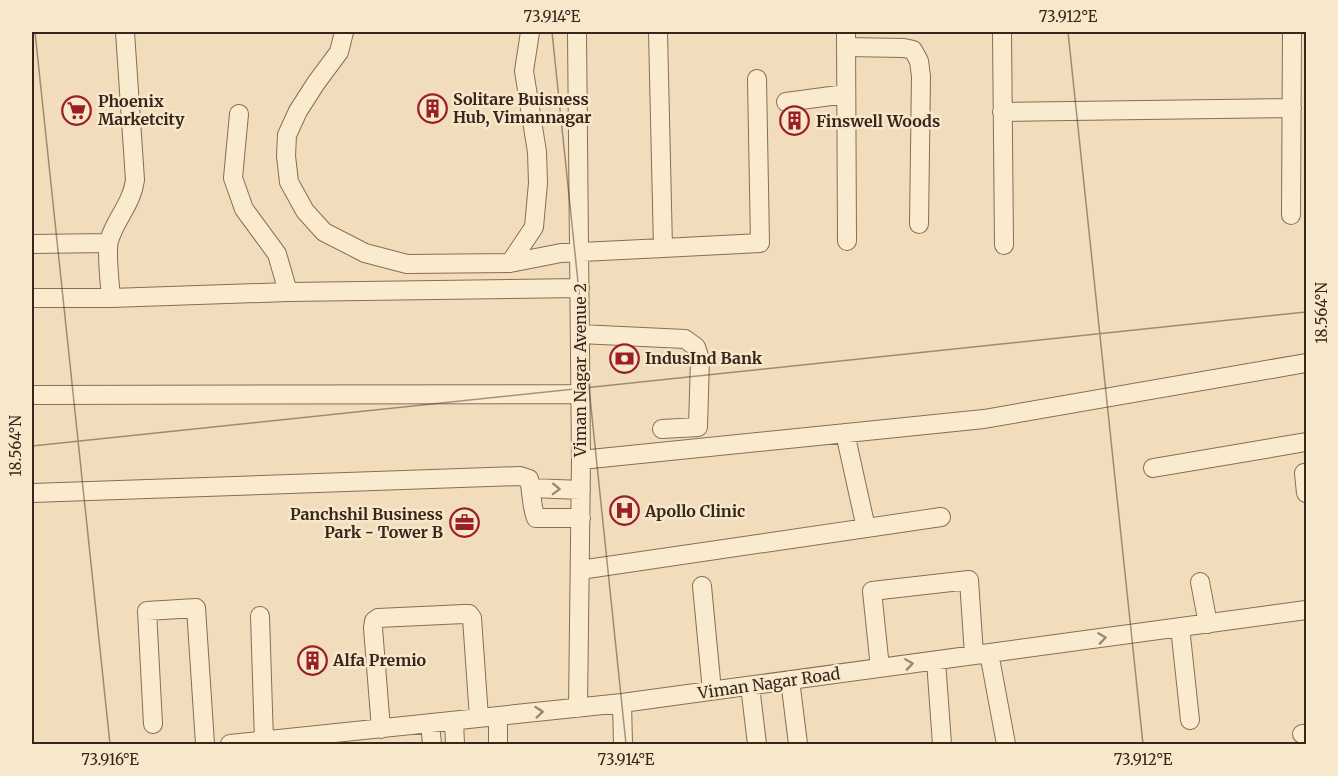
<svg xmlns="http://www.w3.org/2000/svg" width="1338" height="776" viewBox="0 0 1338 776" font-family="Merriweather,serif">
<rect width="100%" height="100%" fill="#f1ddbb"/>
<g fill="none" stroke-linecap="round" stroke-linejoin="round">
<defs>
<path id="minor" d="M 344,32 L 339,52 L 316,83 L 298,111 L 287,135 L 286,156 L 289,182 L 305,211 L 324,232 L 365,253 L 407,264 L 510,263 L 561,253 L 663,248 L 658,32
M 577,32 L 581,460 L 578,708
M 846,32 L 847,241
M 1002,32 L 1004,245
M 846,47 L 904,48 L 913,50 L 919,61 L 921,76 L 919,224
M 786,102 L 846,94
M 1002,112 L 1292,108
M 239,114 L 233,178 L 244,209 L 277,254 L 288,292
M 1291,215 L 1292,32
M 32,244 L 108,243
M 663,248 L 760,243 L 757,79
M 510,263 L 534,227 L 538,183 L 537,152 L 524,71 L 530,32
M 32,298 L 111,298 L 288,292 L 580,288
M 111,298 C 110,285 106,252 109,241 C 115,219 132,204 135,180 L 125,32
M 580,334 L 685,339 L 696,347 L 700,359 L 698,427 L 662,429
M 32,395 L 580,394
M 845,433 L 866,528
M 581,460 L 984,419 L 1306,363
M 1153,468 L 1306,442
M 1304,473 L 1306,493
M 531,488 L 581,490
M 32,493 L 520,476 L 529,479 C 532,492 531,506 536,518 L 581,518
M 580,570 L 941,517
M 1200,582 L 1208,624
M 702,586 L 712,691
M 260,616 L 264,741
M 1180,627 L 1190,720
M 989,653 L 1006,744
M 936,661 L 942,744
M 880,668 L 872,591 L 969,580 L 974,655
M 790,680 L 798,744
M 750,686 L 757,744
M 622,703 L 623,744
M 498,716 L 498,744
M 454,721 L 455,744
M 430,723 L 432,744
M 153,724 L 147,611 L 196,608 L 205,744
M 381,729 L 373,628 L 374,621 L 378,618 L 464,614 L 469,614 L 472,618 L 479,718
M 1302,734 L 1306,734
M 230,744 L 622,703 L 1306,610"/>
</defs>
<use href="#minor" stroke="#896d54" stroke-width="20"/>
<use href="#minor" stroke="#fbebce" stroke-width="18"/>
</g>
<defs><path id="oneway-chevron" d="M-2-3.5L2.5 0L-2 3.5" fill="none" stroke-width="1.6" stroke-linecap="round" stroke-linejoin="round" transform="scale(1.5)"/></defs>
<g stroke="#998874">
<use href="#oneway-chevron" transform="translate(556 489) rotate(2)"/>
<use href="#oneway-chevron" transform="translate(1102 638) rotate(-8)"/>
<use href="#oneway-chevron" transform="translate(909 664) rotate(-8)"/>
<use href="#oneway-chevron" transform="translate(539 712) rotate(-6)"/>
</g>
<path fill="none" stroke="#37261a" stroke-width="1.5" stroke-opacity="0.45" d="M 35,32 L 110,744M 552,32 L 626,744M 1068,32 L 1143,744M 32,446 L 1306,312"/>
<defs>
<symbol id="building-ring" viewBox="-11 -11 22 22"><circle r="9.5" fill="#f8e8cb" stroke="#9c1f28" stroke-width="1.5"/><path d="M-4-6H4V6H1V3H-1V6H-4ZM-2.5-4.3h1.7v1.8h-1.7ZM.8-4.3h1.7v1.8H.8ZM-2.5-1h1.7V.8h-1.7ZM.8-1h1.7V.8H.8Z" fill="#9c1f28"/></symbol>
<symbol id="supermarket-ring" viewBox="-11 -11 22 22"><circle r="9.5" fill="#f8e8cb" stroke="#9c1f28" stroke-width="1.5"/><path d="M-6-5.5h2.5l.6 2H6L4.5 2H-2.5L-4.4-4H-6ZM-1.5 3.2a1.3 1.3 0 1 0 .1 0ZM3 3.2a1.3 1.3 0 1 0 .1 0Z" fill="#9c1f28"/></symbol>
<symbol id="bank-ring" viewBox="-11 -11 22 22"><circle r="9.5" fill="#f8e8cb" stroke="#9c1f28" stroke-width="1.5"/><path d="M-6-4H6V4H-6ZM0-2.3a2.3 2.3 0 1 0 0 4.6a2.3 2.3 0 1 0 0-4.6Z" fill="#9c1f28"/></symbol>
<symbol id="hospital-ring" viewBox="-11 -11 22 22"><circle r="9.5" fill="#f8e8cb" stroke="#9c1f28" stroke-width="1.5"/><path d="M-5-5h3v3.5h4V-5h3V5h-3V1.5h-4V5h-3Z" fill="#9c1f28"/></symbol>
<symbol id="office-ring" viewBox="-11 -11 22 22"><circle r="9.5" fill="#f8e8cb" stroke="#9c1f28" stroke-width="1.5"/><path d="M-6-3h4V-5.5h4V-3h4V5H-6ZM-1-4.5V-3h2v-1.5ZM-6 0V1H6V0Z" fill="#9c1f28"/></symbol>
</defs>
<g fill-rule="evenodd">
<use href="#building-ring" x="416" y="92" width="33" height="33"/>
<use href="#supermarket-ring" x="60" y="94" width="33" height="33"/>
<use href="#building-ring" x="778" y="104" width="33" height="33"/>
<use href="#bank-ring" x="608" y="342" width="33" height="33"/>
<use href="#hospital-ring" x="608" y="494" width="33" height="33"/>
<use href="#office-ring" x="448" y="506" width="33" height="33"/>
<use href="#building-ring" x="296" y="644" width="33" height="33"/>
</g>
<g text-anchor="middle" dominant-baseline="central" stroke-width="5" stroke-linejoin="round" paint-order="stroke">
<g font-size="16" font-weight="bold" fill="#37261a" stroke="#f8e8cb" text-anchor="start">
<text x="453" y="99">Solitare Buisness<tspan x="453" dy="18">Hub, Vimannagar</tspan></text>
<text x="98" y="101">Phoenix<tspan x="98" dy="18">Marketcity</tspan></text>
<text x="816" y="121">Finswell Woods</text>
<text x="645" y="358">IndusInd Bank</text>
<text x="645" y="511">Apollo Clinic</text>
<text x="443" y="514" text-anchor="end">Panchshil Business<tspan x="443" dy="18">Park - Tower B</tspan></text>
<text x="333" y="660">Alfa Premio</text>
</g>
<g font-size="16" fill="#37261a" stroke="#f8e8cb">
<text transform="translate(580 370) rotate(-90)">Viman Nagar Avenue 2</text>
<text transform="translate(769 683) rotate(-8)">Viman Nagar Road</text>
</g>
</g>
<rect width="1338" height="776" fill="none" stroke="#f8e8cb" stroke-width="66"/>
<rect x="33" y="33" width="1272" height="710" fill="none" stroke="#37261a" stroke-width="2"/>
<g font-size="15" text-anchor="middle" fill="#37261a">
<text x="552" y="22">73.914°E</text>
<text x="1068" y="22">73.912°E</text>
<text transform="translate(1322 313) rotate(-90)" y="5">18.564°N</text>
<text transform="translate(16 446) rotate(-90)" y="5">18.564°N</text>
<text x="110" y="765">73.916°E</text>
<text x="626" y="765">73.914°E</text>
<text x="1143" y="765">73.912°E</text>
</g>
</svg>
